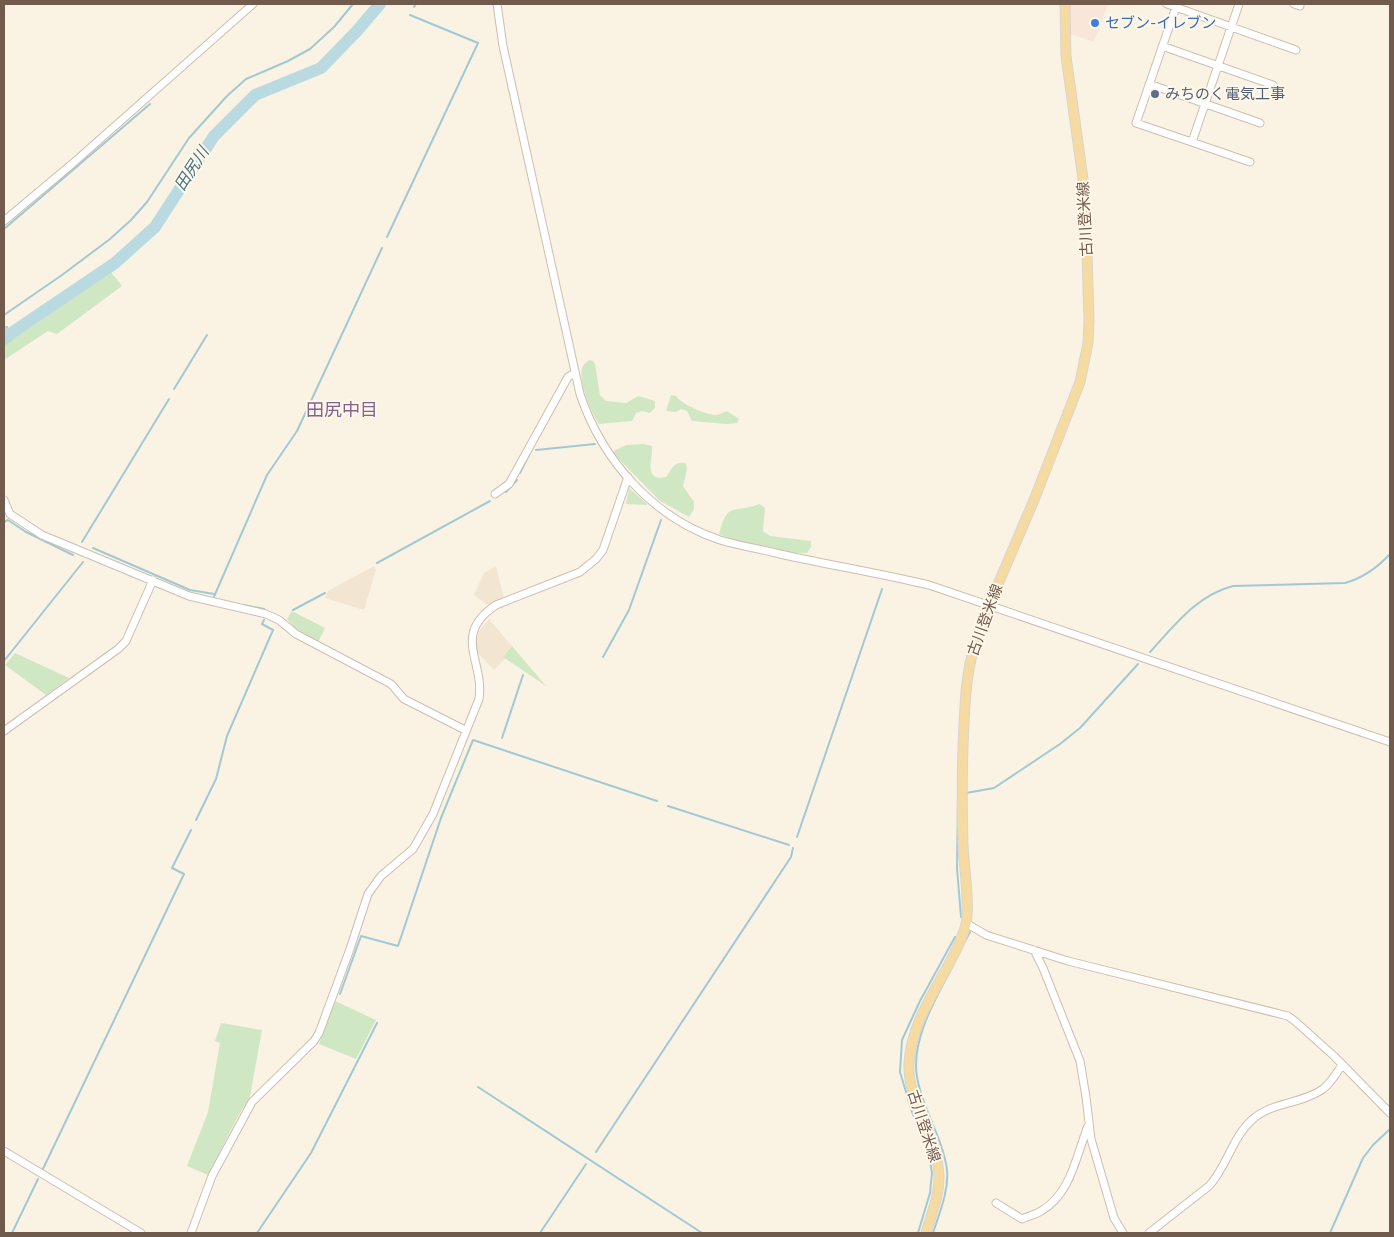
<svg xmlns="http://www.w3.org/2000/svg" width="1394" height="1237" viewBox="0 0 1394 1237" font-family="'Nunito Sans','Noto Sans JP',sans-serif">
<rect width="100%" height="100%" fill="#faf3e4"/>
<path fill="#f2e6d3" d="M 374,566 L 376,570 L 364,610 L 325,598 L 328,591 Z
M 496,566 L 504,598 L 488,605 L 474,595 L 484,573 Z
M 489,619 L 512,646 L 503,657 L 505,659 L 494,670 L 475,650 L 479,631 Z"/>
<path fill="#fae5d9" d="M 1070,4 L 1108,4 L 1094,42 L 1070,34 Z"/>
<path fill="#d0e7c4" d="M 110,271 L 122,286 L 57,334 L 48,331 L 4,360 L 4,345 Z
M 589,360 L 593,361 L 595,364 L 600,395 L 606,401 L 626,403 L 638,396 L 655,401 L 655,408 L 650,413 L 642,411 L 636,413 L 632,421 L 599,424 C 592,414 576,378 583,366 C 584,364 587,362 589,360 Z
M 671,395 L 676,396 C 681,404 706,415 716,415 C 719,415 724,412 727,411 L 739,419 L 737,423 L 727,424 L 692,421 L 687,411 L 681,409 L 676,412 L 666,411 Z
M 644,444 L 652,446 C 653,459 643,482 666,477 C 672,468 674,461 686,463 L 687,469 L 683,486 L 694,502 L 694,509 L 689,517 L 660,501 L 612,452 L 626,445 Z
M 629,488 L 647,504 L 647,505 L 626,504 Z
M 760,504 L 765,508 L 763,531 L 770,536 L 811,541 L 811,547 L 807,553 C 787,554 738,544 719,534 C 728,500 733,514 760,504 Z
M 292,611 L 325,628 L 318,642 L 294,627 L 287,619 Z
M 512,646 L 546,686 L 503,657 Z
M 15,653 L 69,678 L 46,695 L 5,665 Z
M 335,1001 L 376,1020 L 356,1059 L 319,1044 Z
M 221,1023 L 262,1030 L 249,1102 L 247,1102 L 238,1116 L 208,1175 L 187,1166 L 208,1112 L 220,1043 L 215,1041 Z"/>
<path fill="#badae2" stroke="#a1c9d4" d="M 7,326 L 13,339 L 4,345 L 4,328 Z"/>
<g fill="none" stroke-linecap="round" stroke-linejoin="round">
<path stroke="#a1c9d4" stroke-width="2" d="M 414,7 L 416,4
M 4,229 L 150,104
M 387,237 L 478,43 L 410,15
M 4,315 L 62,275 L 110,239 L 131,220 L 147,202 L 189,138 L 227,96 L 246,79 L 288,61 L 310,49 L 334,27 L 353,4
M 174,389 L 207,335
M 536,450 L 595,444
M 520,473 L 530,453
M 506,492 L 517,480
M 4,522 L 8,520 L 26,532 L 73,555
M 82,542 L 169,399
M 93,548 L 190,590 L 214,594
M 377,563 L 490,501
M 213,599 L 267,475 L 297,431 L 382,248
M 244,605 L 264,609 L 264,611
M 293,610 L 325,593
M 1150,652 C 1174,626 1197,595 1233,586 L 1345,583 C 1363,578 1377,568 1390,554
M 603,657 L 629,610 L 661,520
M 4,661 L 83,562
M 502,738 L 523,675
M 966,793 L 994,788 L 1060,744 L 1080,728 L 1138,664
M 958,797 L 957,868 L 961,917
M 668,806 L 789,845
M 196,820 L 216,779 L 227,736 L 273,630 L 262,624 L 264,620
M 797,837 L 882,589
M 963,945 L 970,932 L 968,930
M 340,994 L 361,936 L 398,946 L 441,818 L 473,740 L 657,801
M 478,1087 L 702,1233
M 596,1152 L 791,857 L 793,848
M 42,1171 L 184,874 L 172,868 L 191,830
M 12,1233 L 38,1179
M 257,1233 L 311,1153 L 377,1023
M 540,1233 L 586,1164
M 918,1233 L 930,1193 L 932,1173 L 928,1150 L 912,1112 L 900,1072 L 902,1040 L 920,1001 L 955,937
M 933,1233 C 939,1214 949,1191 947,1170 C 943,1136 916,1099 916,1065 C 916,1029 939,994 954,963
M 1330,1233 L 1363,1158 L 1373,1145 L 1390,1129"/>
<path stroke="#badae2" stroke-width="12" d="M 4,338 L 115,263 L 155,227 L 214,136 L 255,95 L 321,68 L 356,32 L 380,4"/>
<defs>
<path id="minor" d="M 497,4 L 503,46 L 580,394 C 602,460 653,518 720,540 C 740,546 760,549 780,554 C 829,565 879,573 929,585 L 1390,742
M 1167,4 L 1296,50
M 1177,4 L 1136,123 L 1250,162
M 1294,4 L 1300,6
M 1162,46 L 1273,85
M 1149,84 L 1260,123
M 1192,142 L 1239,4
M 4,221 L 72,164 L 253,4
M 495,494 L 509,484 L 568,377 L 575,373
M 4,500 L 10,514 L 42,535 L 189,596 L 266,614 L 279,620 L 296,634 L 391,684 L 404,699 L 465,730
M 4,731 L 118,649 L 126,641 L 153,580
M 966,923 L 986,935 L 1068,961 L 1288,1016 L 1296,1022 L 1334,1056 L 1390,1113
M 1034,950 L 1043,968 L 1080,1061 L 1086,1097 L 1091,1139 L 1114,1218 L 1123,1233
M 4,1151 L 141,1233
M 996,1203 L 1022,1219 C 1028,1216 1035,1215 1041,1211 C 1071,1194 1076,1156 1088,1126
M 191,1233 L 212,1176 L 252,1102 L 314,1041 L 319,1033 L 350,949 L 368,894 L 381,876 L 413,849 L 433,814 L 479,699 C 485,662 451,635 496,605 L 580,572 L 596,559 L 603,550 L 628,477
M 1149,1233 L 1209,1186 C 1227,1167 1232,1137 1253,1119 C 1272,1102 1302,1104 1323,1089 C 1331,1083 1336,1074 1342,1065"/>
<path id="major" d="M 926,1233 C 931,1215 940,1194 939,1175 C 937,1135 907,1102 909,1063 C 911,1026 933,994 950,962 C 956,951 963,937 966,924 C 970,903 964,867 963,845 C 962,812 962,779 963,747 C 965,701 965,668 981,624 L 1034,500 L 1080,382 L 1088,343 L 1089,320 L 1087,252 L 1083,179 L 1066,56 L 1065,4"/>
</defs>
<use href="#minor" stroke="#cdbeaf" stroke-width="9"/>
<use href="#major" stroke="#dad4d0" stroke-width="11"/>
<use href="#minor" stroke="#fff" stroke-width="7"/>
<use href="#major" stroke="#f5dba1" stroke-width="9"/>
</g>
<circle fill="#3f7fe0" stroke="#fef7ea" stroke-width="2" cx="1095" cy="23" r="5"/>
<circle fill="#5c6f8a" stroke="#fef7ea" stroke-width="2" cx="1155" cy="94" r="5"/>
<g text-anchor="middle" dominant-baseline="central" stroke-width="4" stroke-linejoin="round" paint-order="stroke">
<g font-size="15" fill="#366cbe" stroke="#fef7ea" text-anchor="start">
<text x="1105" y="23">セブン-イレブン</text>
</g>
<g font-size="15" fill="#4e5e75" stroke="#fef7ea" text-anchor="start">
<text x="1165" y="94">みちのく電気工事</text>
</g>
<g font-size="15" fill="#715b4c" stroke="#fef7ea">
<text transform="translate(1085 219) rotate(-93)">古川登米線</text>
<text transform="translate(985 620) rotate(-70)">古川登米線</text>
<text transform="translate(924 1126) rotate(72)">古川登米線</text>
</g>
<g font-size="16" font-style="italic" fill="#477583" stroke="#fef7ea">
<text transform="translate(192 169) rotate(-57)">田尻川</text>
</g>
<g font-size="18" fill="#82648d" stroke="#fef7ea">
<text x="342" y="410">田尻中目</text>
</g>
</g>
<rect width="1394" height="1237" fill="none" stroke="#715b4c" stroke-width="10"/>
</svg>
